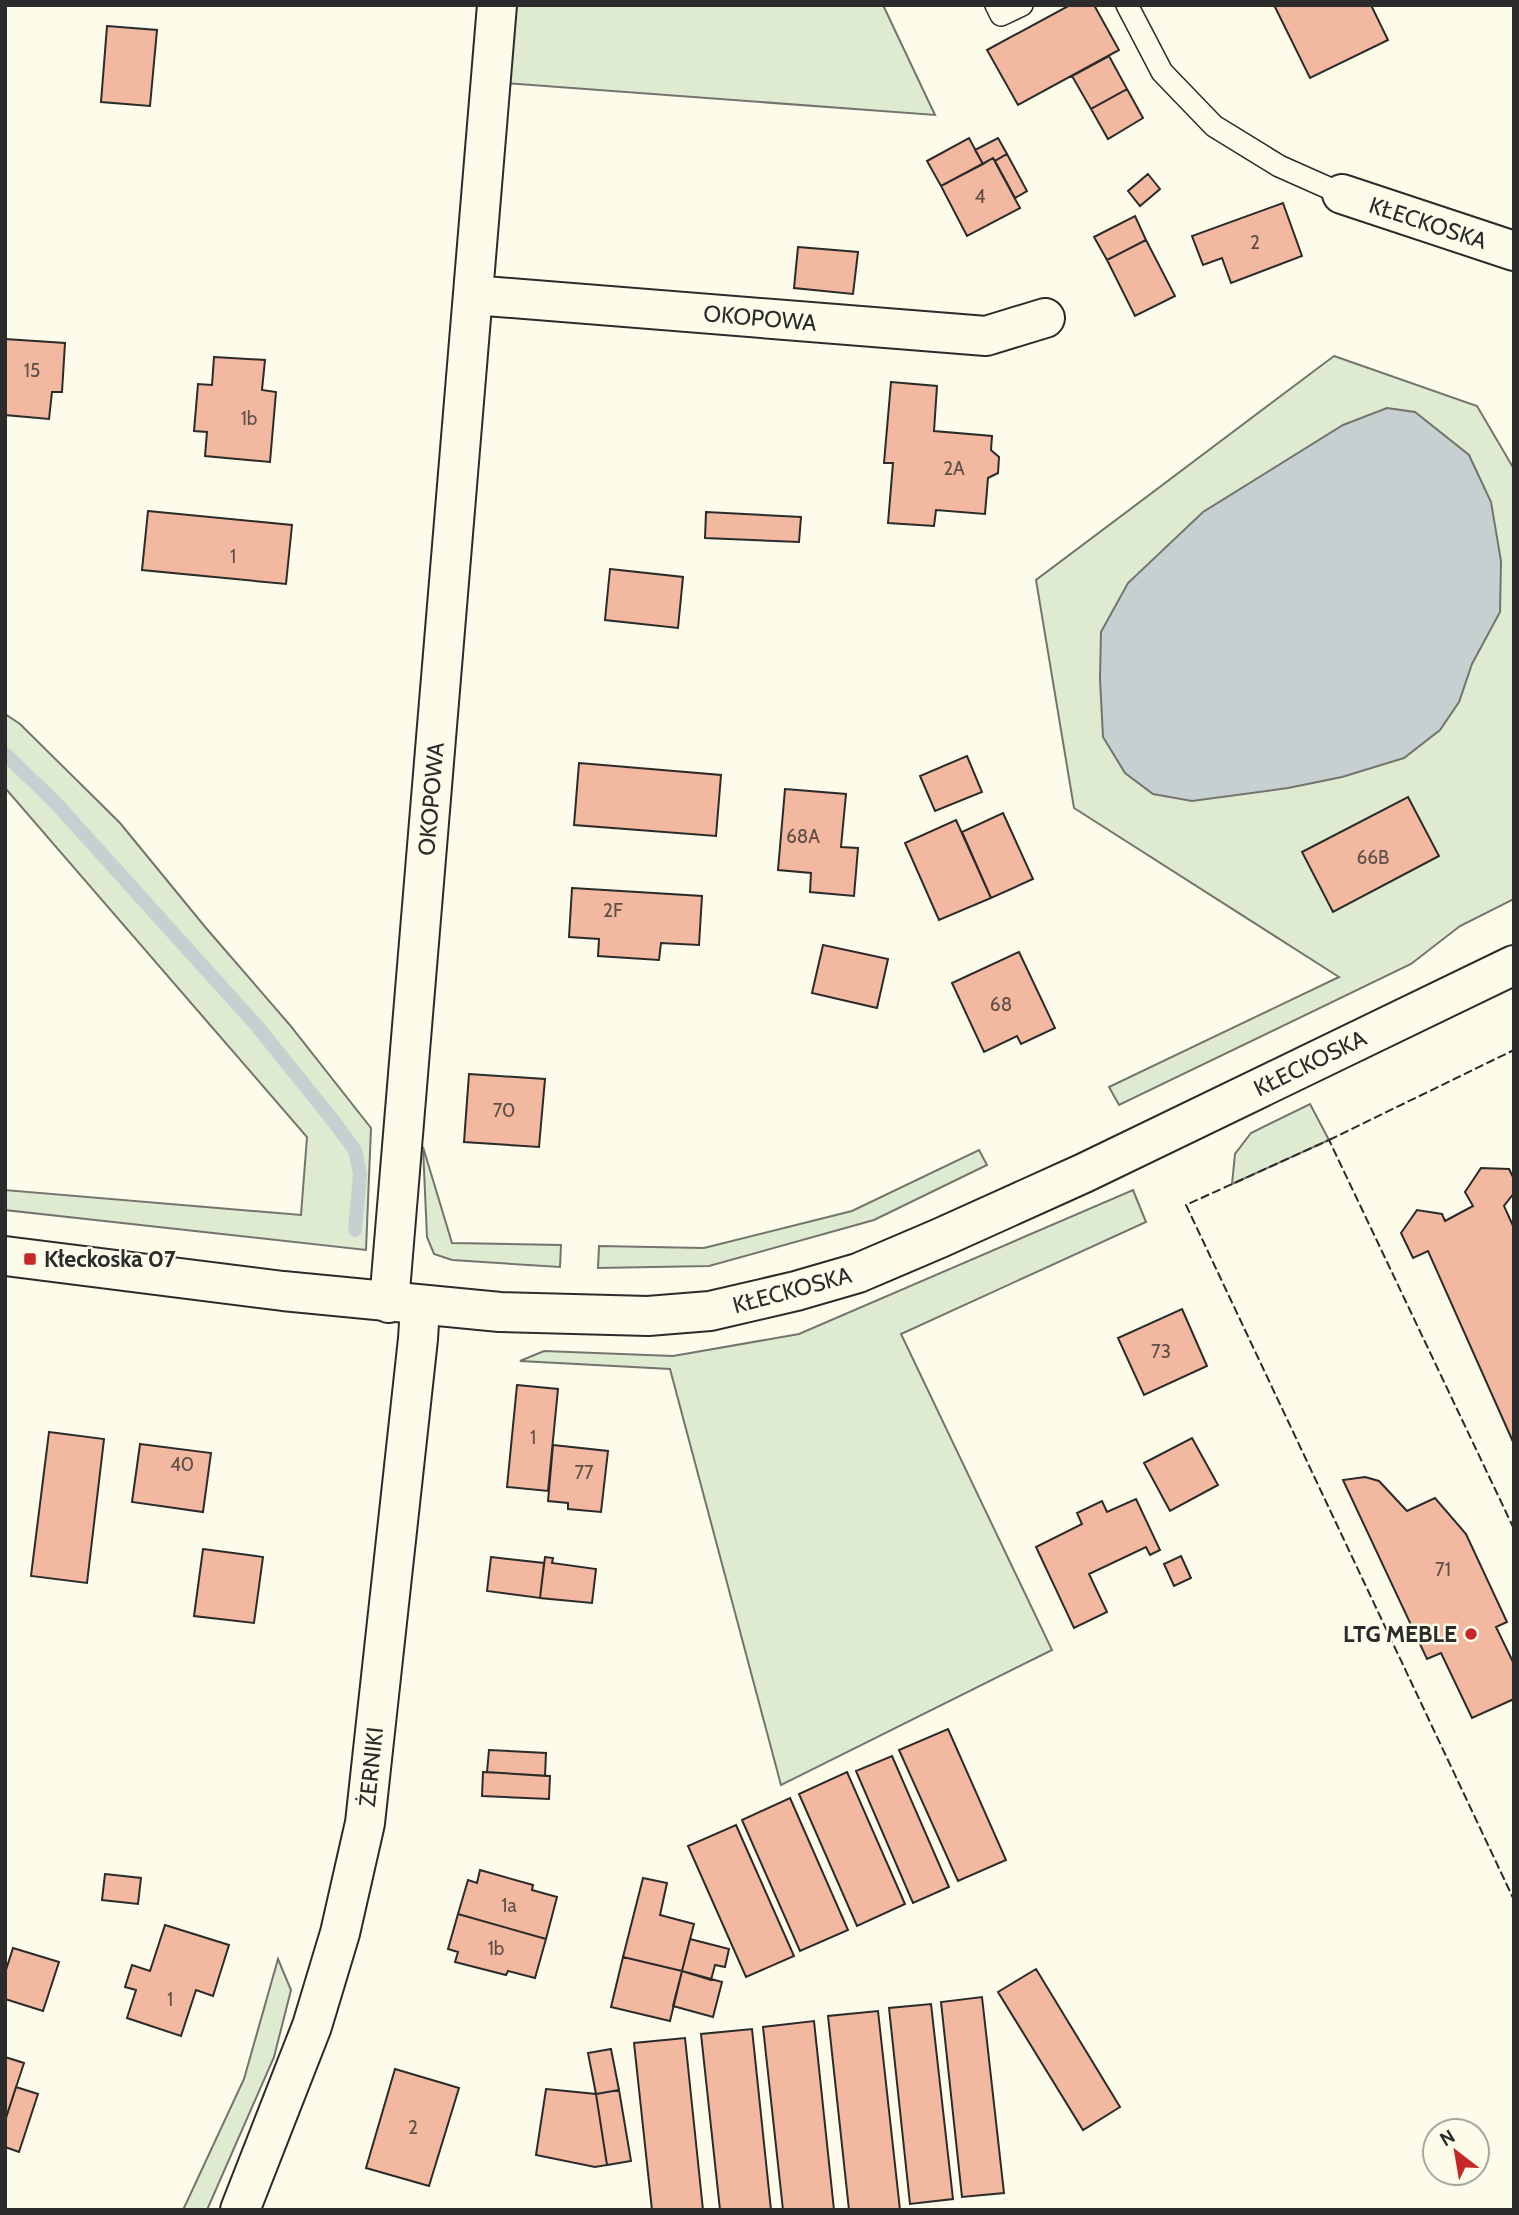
<svg xmlns="http://www.w3.org/2000/svg" width="1519" height="2215" viewBox="0 0 1519 2215" font-family="Cabin,sans-serif">
<rect width="100%" height="100%" fill="#fdfbea"/>
<path fill="#deebd1" stroke="#74746e" stroke-width="2" d="M 513,5 L 883,5 L 935,115 L 505,83 Z
M 1334,356 L 1477,406 L 1514,469 L 1514,899 L 1460,926 L 1411,964 L 1119,1105 L 1109,1087 L 1339,977 L 1074,808 L 1036,580 Z
M 5,714 L 20,724 L 120,823 L 206,928 L 289,1024 L 371,1128 L 366,1250 L 5,1210 L 5,1190 L 301,1215 L 307,1137 L 5,788 Z
M 1310,1104 L 1329,1140 L 1232,1184 L 1235,1154 L 1251,1133 Z
M 423,1147 L 452,1243 L 561,1245 L 560,1267 L 452,1260 L 434,1254 L 427,1237 Z
M 979,1150 L 987,1165 L 874,1220 L 709,1266 L 598,1268 L 599,1246 L 704,1248 L 852,1211 Z
M 1133,1190 L 1146,1222 L 901,1334 L 1052,1650 L 781,1785 L 670,1369 L 520,1361 L 544,1351 L 673,1356 L 799,1334 Z
M 278,1959 L 291,1990 L 274,2057 L 207,2210 L 183,2210 L 244,2079 Z"/>
<path fill="#c7d0d0" stroke="#74746e" stroke-width="2" d="M 1387,408 L 1415,412 L 1469,455 L 1491,502 L 1501,561 L 1500,612 L 1472,664 L 1459,702 L 1440,730 L 1404,758 L 1342,777 L 1288,788 L 1192,801 L 1153,794 L 1125,773 L 1103,737 L 1100,679 L 1101,632 L 1128,583 L 1203,512 L 1343,425 Z"/>
<g fill="none" stroke-linecap="round" stroke-linejoin="round">
<path stroke="#c7d0d0" stroke-width="14" d="M 5,754 L 54,801 L 257,1026 L 331,1118 L 355,1150 L 360,1174 L 355,1230"/>
</g>
<path fill="#f2b8a0" stroke="#2b2b2b" stroke-width="2" d="M 1070,5 L 1094,5 L 1119,50 L 1018,105 L 987,50 Z
M 1274,5 L 1371,5 L 1388,40 L 1310,78 Z
M 107,26 L 157,30 L 150,106 L 101,102 Z
M 1109,56 L 1127,89 L 1091,109 L 1072,76 Z
M 1127,89 L 1143,118 L 1108,139 L 1091,109 Z
M 969,138 L 983,164 L 941,186 L 927,161 Z
M 998,138 L 1007,154 L 995,161 L 993,158 L 983,164 L 975,150 Z
M 1007,154 L 1027,191 L 1015,198 L 995,161 Z
M 993,158 L 1020,208 L 967,236 L 941,186 Z
M 1148,174 L 1160,189 L 1140,206 L 1128,191 Z
M 1283,203 L 1302,256 L 1231,283 L 1222,258 L 1203,265 L 1192,236 Z
M 1135,216 L 1146,240 L 1107,260 L 1094,237 Z
M 1146,240 L 1175,296 L 1135,316 L 1107,260 Z
M 798,247 L 858,252 L 853,294 L 794,288 Z
M 5,339 L 65,343 L 62,392 L 52,392 L 49,419 L 5,415 Z
M 214,357 L 265,360 L 262,390 L 276,392 L 270,462 L 205,456 L 207,432 L 194,431 L 198,384 L 212,385 Z
M 891,382 L 937,386 L 934,431 L 992,436 L 991,450 L 999,457 L 998,473 L 988,478 L 985,514 L 936,510 L 934,526 L 888,523 L 893,463 L 884,463 Z
M 148,511 L 292,525 L 286,584 L 142,570 Z
M 706,512 L 801,517 L 799,542 L 705,538 Z
M 610,569 L 683,577 L 678,628 L 605,620 Z
M 967,756 L 982,792 L 935,811 L 920,776 Z
M 579,763 L 721,775 L 716,836 L 574,825 Z
M 785,789 L 846,794 L 841,847 L 858,848 L 854,896 L 810,892 L 811,873 L 778,870 Z
M 1408,797 L 1439,856 L 1333,912 L 1302,852 Z
M 1003,813 L 1033,879 L 991,898 L 962,832 Z
M 956,820 L 991,898 L 939,920 L 905,843 Z
M 572,888 L 702,896 L 699,945 L 661,943 L 659,960 L 598,956 L 599,939 L 569,937 Z
M 823,945 L 888,959 L 877,1008 L 812,993 Z
M 1019,952 L 1055,1028 L 1021,1044 L 1017,1036 L 984,1052 L 952,983 Z
M 469,1074 L 545,1079 L 539,1147 L 464,1142 Z
M 1481,1168 L 1509,1169 L 1514,1179 L 1514,1193 L 1504,1206 L 1514,1228 L 1514,1444 L 1428,1251 L 1413,1258 L 1401,1233 L 1417,1210 L 1442,1214 L 1445,1221 L 1473,1206 L 1465,1192 Z
M 1182,1309 L 1207,1366 L 1144,1395 L 1118,1338 Z
M 517,1385 L 558,1389 L 548,1491 L 507,1487 Z
M 49,1432 L 104,1439 L 87,1583 L 31,1576 Z
M 1192,1438 L 1218,1485 L 1170,1511 L 1144,1463 Z
M 140,1444 L 211,1453 L 203,1512 L 132,1502 Z
M 553,1445 L 608,1451 L 601,1512 L 568,1509 L 568,1503 L 548,1501 Z
M 1365,1477 L 1379,1481 L 1407,1511 L 1435,1498 L 1466,1534 L 1507,1622 L 1496,1627 L 1514,1664 L 1514,1699 L 1472,1718 L 1441,1653 L 1427,1659 L 1343,1480 Z
M 1136,1499 L 1160,1550 L 1150,1555 L 1146,1547 L 1089,1574 L 1107,1612 L 1074,1628 L 1036,1547 L 1082,1524 L 1077,1513 L 1102,1501 L 1107,1512 Z
M 203,1549 L 263,1557 L 254,1623 L 194,1616 Z
M 1181,1556 L 1191,1578 L 1174,1586 L 1164,1564 Z
M 491,1557 L 544,1563 L 540,1598 L 487,1591 Z
M 545,1557 L 553,1558 L 552,1563 L 596,1569 L 592,1603 L 540,1598 Z
M 948,1729 L 1006,1860 L 958,1881 L 899,1750 Z
M 489,1750 L 546,1753 L 545,1776 L 487,1772 Z
M 892,1756 L 949,1887 L 913,1903 L 856,1771 Z
M 483,1772 L 550,1776 L 549,1799 L 482,1796 Z
M 847,1772 L 905,1904 L 857,1926 L 799,1794 Z
M 790,1798 L 848,1930 L 800,1951 L 742,1820 Z
M 736,1825 L 794,1956 L 746,1977 L 688,1846 Z
M 480,1870 L 533,1885 L 532,1890 L 557,1897 L 546,1939 L 458,1914 L 468,1880 L 477,1883 Z
M 105,1874 L 141,1878 L 138,1904 L 102,1900 Z
M 643,1878 L 667,1883 L 660,1915 L 694,1924 L 682,1971 L 623,1957 Z
M 458,1914 L 546,1939 L 535,1978 L 508,1971 L 506,1975 L 455,1962 L 458,1952 L 448,1949 Z
M 165,1925 L 229,1945 L 213,1996 L 196,1990 L 181,2036 L 127,2018 L 136,1990 L 125,1987 L 132,1965 L 150,1971 Z
M 690,1939 L 729,1949 L 725,1967 L 715,1965 L 711,1980 L 682,1971 Z
M 13,1948 L 59,1962 L 43,2011 L 5,1999 L 5,1973 Z
M 623,1957 L 682,1971 L 670,2021 L 611,2007 Z
M 1036,1969 L 1120,2107 L 1083,2130 L 998,1992 Z
M 682,1971 L 722,1982 L 713,2017 L 673,2006 Z
M 982,1997 L 1004,2193 L 962,2197 L 941,2002 Z
M 931,2004 L 953,2199 L 910,2204 L 889,2008 Z
M 878,2011 L 900,2210 L 849,2210 L 828,2016 Z
M 814,2021 L 834,2210 L 783,2210 L 763,2027 Z
M 752,2029 L 771,2210 L 720,2210 L 701,2034 Z
M 685,2038 L 703,2210 L 652,2210 L 634,2043 Z
M 611,2049 L 619,2090 L 596,2094 L 588,2053 Z
M 5,2057 L 24,2063 L 5,2121 Z
M 395,2069 L 459,2088 L 429,2186 L 366,2168 Z
M 16,2087 L 38,2094 L 19,2152 L 5,2147 L 5,2121 Z
M 546,2089 L 596,2094 L 607,2165 L 595,2167 L 536,2155 Z
M 619,2090 L 631,2161 L 607,2165 L 596,2094 Z"/>
<g fill="none" stroke-linecap="round" stroke-linejoin="round">
<defs>
<path id="service" d="M 996,5 L 1001,15 L 1022,5
M 1127,5 L 1162,72 L 1214,126 L 1279,166 L 1342,194"/>
<path id="minor" d="M 1342,194 L 1514,251
M 473,295 L 986,336 L 1045,318
M 389,1303 L 497,5"/>
<path id="tertiary" d="M 240,2210 L 312,2026 L 340,1933 L 365,1823 L 418,1339 L 420,1306"/>
<path id="secondary" d="M 5,1256 L 283,1291 L 500,1312 L 648,1316 L 710,1311 L 796,1291 L 858,1273 L 940,1238 L 1084,1173 L 1514,965"/>
</defs>
<use href="#service" stroke="#2b2b2b" stroke-width="24"/>
<use href="#minor" stroke="#2b2b2b" stroke-width="42"/>
<use href="#tertiary" stroke="#2b2b2b" stroke-width="42"/>
<use href="#secondary" stroke="#2b2b2b" stroke-width="42"/>
<use href="#service" stroke="#fdfbea" stroke-width="21"/>
<use href="#minor" stroke="#fdfbea" stroke-width="38"/>
<use href="#tertiary" stroke="#fdfbea" stroke-width="38"/>
<use href="#secondary" stroke="#fdfbea" stroke-width="38"/>
<path stroke="#2b2b2b" stroke-width="2" stroke-dasharray="9 3.5" stroke-linecap="butt" d="M 1329,1140 L 1514,1050
M 1514,1529 L 1329,1140 L 1186,1205 L 1514,1900"/>
</g>
<g fill="#c62828" stroke="#fdfbea" stroke-width="2.5">
<rect x="23" y="1252" width="14" height="14" rx="3.5"/>
<circle cx="1471" cy="1634" r="7"/>
</g>
<g text-anchor="middle" dominant-baseline="central" stroke-width="5" stroke-linejoin="round" paint-order="stroke">
<g font-size="19" fill="#5d4e48">
<text x="980" y="196">4</text>
<text x="1255" y="242">2</text>
<text x="32" y="370">15</text>
<text x="249" y="418">1b</text>
<text x="954" y="468">2A</text>
<text x="233" y="556">1</text>
<text x="803" y="836">68A</text>
<text x="1373" y="857">66B</text>
<text x="613" y="910">2F</text>
<text x="1001" y="1004">68</text>
<text x="504" y="1110">70</text>
<text x="1161" y="1351">73</text>
<text x="533" y="1437">1</text>
<text x="182" y="1464">40</text>
<text x="584" y="1472">77</text>
<text x="1443" y="1569">71</text>
<text x="509" y="1905">1a</text>
<text x="496" y="1948">1b</text>
<text x="170" y="1999">1</text>
<text x="413" y="2127">2</text>
</g>
<g font-size="23" fill="#2b2b2b" stroke="#fdfbea">
<text transform="translate(1428 223) rotate(18)">KŁECKOSKA</text>
<text transform="translate(760 318) rotate(5)">OKOPOWA</text>
<text transform="translate(431 799) rotate(-85)">OKOPOWA</text>
<text transform="translate(1310 1063) rotate(-26)">KŁECKOSKA</text>
<text transform="translate(792 1290) rotate(-15)">KŁECKOSKA</text>
<text transform="translate(371 1767) rotate(-84)">ŻERNIKI</text>
</g>
<g font-size="23" font-weight="bold" fill="#2b2b2b" stroke="#fdfbea" text-anchor="start">
<text x="44" y="1259">Kłeckoska 07</text>
<text x="1457" y="1634" text-anchor="end">LTG MEBLE</text>
</g>
</g>
<rect width="1519" height="2215" fill="none" stroke="#2b2b2b" stroke-width="14"/>
<g transform="translate(1456 2152) rotate(329)"><circle r="33" fill="#fdfbea" stroke="#a9a89e" stroke-width="2"/>
<path d="M0-5L12 26L0 18L-12 26Z" fill="#c62828"/>
<text y="-10" font-size="19" font-weight="bold" text-anchor="middle" fill="#2b2b2b">N</text>
</g>
</svg>
